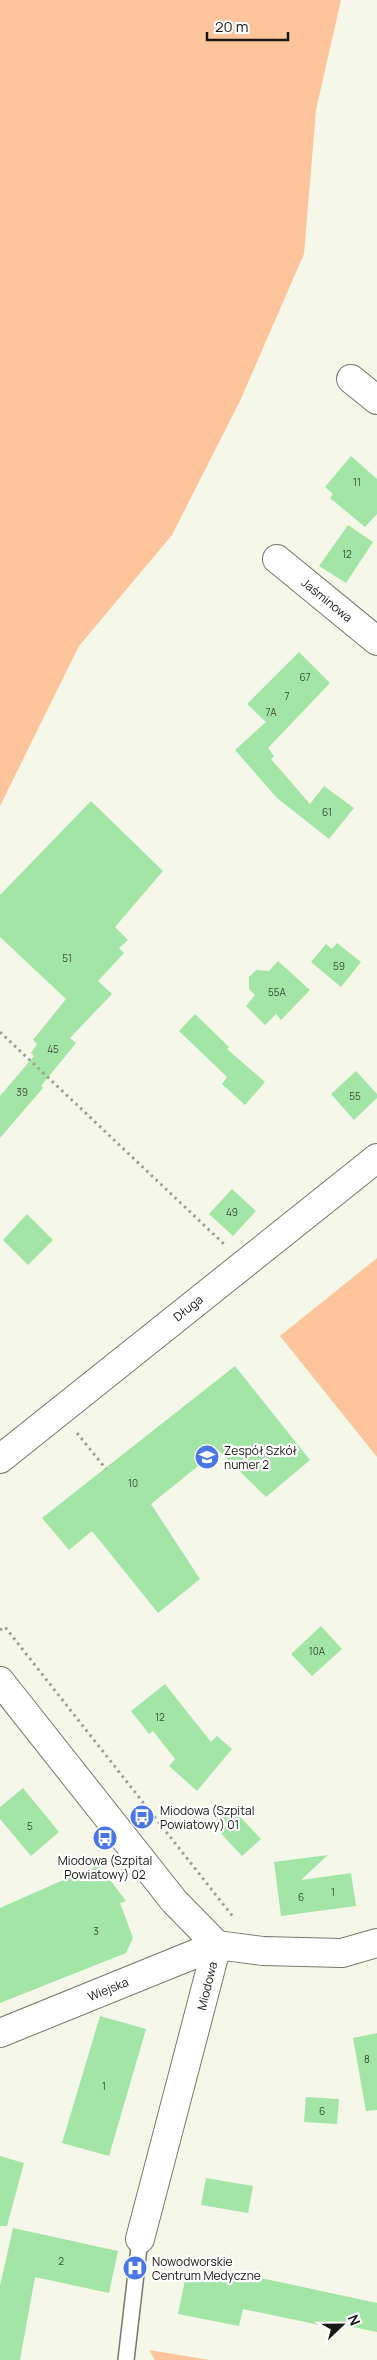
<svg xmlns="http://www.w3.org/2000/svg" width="377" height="2360" viewBox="0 0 377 2360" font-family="Manrope,sans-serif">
<rect width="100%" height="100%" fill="#f5f8e9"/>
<path fill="#fec49b" d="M 0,0 L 341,0 L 316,110 L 304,254 L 240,401 L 172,535 L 79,646 L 0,806 Z
M 377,1258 L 377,1457 L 280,1336 Z
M 149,2350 L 210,2360 L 155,2360 Z"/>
<path fill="#a2e5a6" d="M 351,456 L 377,479 L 377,514 L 365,527 L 330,498 L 333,494 L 325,487 Z
M 348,525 L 373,542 L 346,583 L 319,566 Z
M 299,652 L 330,683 L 268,748 L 274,756 L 271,759 L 310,804 L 324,786 L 354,808 L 329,839 L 277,798 L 235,750 L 266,722 L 247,704 Z
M 91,801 L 163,871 L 115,927 L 128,940 L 119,948 L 124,953 L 98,981 L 112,994 L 70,1038 L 76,1043 L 41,1086 L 43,1088 L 0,1138 L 0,1096 L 34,1056 L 31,1053 L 37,1044 L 33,1040 L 66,999 L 0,937 L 0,895 Z
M 337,943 L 361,962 L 341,987 L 311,962 L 326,944 L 332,949 Z
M 278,961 L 310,990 L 281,1020 L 276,1014 L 265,1025 L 246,1006 L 255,995 L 249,989 L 249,977 L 256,970 L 269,971 Z
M 195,1014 L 229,1047 L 227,1049 L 265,1082 L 245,1105 L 222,1084 L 227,1077 L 179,1031 Z
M 356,1071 L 377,1094 L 377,1098 L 354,1120 L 331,1094 Z
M 232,1189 L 256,1211 L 233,1236 L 209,1214 Z
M 27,1214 L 53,1240 L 28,1265 L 3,1240 Z
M 235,1366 L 310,1460 L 266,1497 L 218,1450 L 151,1504 L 200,1579 L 158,1613 L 92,1531 L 69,1550 L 42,1518 Z
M 321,1626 L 342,1649 L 312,1676 L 291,1654 Z
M 165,1684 L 211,1742 L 217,1736 L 232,1749 L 197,1791 L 169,1766 L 175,1759 L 153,1731 L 149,1734 L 131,1711 Z
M 23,1788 L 59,1832 L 31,1856 L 0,1819 L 0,1807 Z
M 231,1807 L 261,1839 L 242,1856 L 212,1824 Z
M 328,1855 L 301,1880 L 351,1873 L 356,1906 L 281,1916 L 274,1862 Z
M 98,1864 L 126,1901 L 120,1903 L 133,1938 L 126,1953 L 0,2003 L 0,1908 L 70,1877 L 80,1870 L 83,1875 Z
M 100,2016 L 146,2029 L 109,2156 L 62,2143 Z
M 377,2033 L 377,2110 L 366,2111 L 353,2038 Z
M 306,2097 L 339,2099 L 337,2124 L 304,2122 Z
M 0,2156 L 24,2163 L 7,2226 L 0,2226 Z
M 206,2178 L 253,2186 L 248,2213 L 201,2205 Z
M 13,2228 L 118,2251 L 109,2293 L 35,2277 L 20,2360 L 0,2360 L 0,2286 Z
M 187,2271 L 236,2281 L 238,2273 L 377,2303 L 377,2332 L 330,2322 L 329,2327 L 243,2309 L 239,2326 L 178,2314 Z"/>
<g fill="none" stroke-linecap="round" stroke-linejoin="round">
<defs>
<path id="service" d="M 126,2360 L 140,2239"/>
<path id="minor" d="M 351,379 L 377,400
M 277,559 L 377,641
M 0,1459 L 377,1158
M 0,1681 L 174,1901 L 217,1945
M 0,2033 L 217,1945 L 263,1951 L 342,1953 L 377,1943
M 140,2239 L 217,1945"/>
</defs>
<use href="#service" stroke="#76796c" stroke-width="18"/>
<use href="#minor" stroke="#76796c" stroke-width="30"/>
<path stroke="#9d9f94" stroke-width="3" stroke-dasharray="2.5 4" stroke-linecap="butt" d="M 0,1032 L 224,1244
M 77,1433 L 106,1469
M 0,1630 L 5,1627 L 234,1918"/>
<use href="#service" stroke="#fff" stroke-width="15"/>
<use href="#minor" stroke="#fff" stroke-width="28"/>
</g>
<defs>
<symbol id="school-disc" viewBox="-11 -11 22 22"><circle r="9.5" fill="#4976e8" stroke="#fff"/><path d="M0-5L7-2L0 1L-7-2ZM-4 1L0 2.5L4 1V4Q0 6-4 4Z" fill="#fff"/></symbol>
<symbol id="bus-disc" viewBox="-11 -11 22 22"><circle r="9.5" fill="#4976e8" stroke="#fff"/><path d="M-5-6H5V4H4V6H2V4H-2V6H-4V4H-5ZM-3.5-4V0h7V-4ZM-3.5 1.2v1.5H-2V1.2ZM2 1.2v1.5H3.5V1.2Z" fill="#fff"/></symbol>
<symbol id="hospital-disc" viewBox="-11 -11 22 22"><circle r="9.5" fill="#4976e8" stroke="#fff"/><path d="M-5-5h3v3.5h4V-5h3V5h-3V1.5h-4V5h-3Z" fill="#fff"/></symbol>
</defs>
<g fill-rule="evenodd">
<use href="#school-disc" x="193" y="1443" width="28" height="28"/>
<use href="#bus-disc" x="128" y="1803" width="28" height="28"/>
<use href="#bus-disc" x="91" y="1824" width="28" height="28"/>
<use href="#hospital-disc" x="121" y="2254" width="28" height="28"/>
</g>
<g text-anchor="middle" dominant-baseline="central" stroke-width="4.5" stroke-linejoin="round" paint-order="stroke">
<g font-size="10" fill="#3a4b38">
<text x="357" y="482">11</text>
<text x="347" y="554">12</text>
<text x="305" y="677">67</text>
<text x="287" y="696">7</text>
<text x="271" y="712">7A</text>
<text x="327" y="812">61</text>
<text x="67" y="958">51</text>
<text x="339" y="966">59</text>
<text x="277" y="992">55A</text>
<text x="53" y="1049">45</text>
<text x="22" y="1092">39</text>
<text x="355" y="1096">55</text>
<text x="232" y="1212">49</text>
<text x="133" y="1483">10</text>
<text x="317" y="1651">10A</text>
<text x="160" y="1717">12</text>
<text x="30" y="1826">5</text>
<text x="333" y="1892">1</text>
<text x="301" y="1897">6</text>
<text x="96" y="1931">3</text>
<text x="367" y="2059">8</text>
<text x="104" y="2086">1</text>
<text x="322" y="2111">6</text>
<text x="61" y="2261">2</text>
</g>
<g font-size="12" fill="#171813" stroke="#fff">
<text transform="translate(327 600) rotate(39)">Jaśminowa</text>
<text transform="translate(188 1308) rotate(-39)">Długa</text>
<text transform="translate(207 1986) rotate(-76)">Miodowa</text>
<text transform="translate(108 1989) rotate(-22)">Wiejska</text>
</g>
<g font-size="12" fill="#171813" stroke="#fff" text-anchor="start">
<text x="224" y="1450">Zespół Szkół<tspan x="224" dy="14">numer 2</tspan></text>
<text x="160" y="1810">Miodowa (Szpital<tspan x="160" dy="14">Powiatowy) 01</tspan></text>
<text x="105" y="1860" text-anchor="middle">Miodowa (Szpital<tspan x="105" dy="14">Powiatowy) 02</tspan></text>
<text x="152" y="2261">Nowodworskie<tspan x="152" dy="14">Centrum Medyczne</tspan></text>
</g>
</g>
<g transform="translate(342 2325) rotate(68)" stroke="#ffffff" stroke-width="4" paint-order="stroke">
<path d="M0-4L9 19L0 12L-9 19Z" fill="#171813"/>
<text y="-8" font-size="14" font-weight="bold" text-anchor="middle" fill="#171813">N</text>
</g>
<path d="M207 32v8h81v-8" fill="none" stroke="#171813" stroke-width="2.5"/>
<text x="215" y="32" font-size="15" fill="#171813" stroke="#ffffff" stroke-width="4" paint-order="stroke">20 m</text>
</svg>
